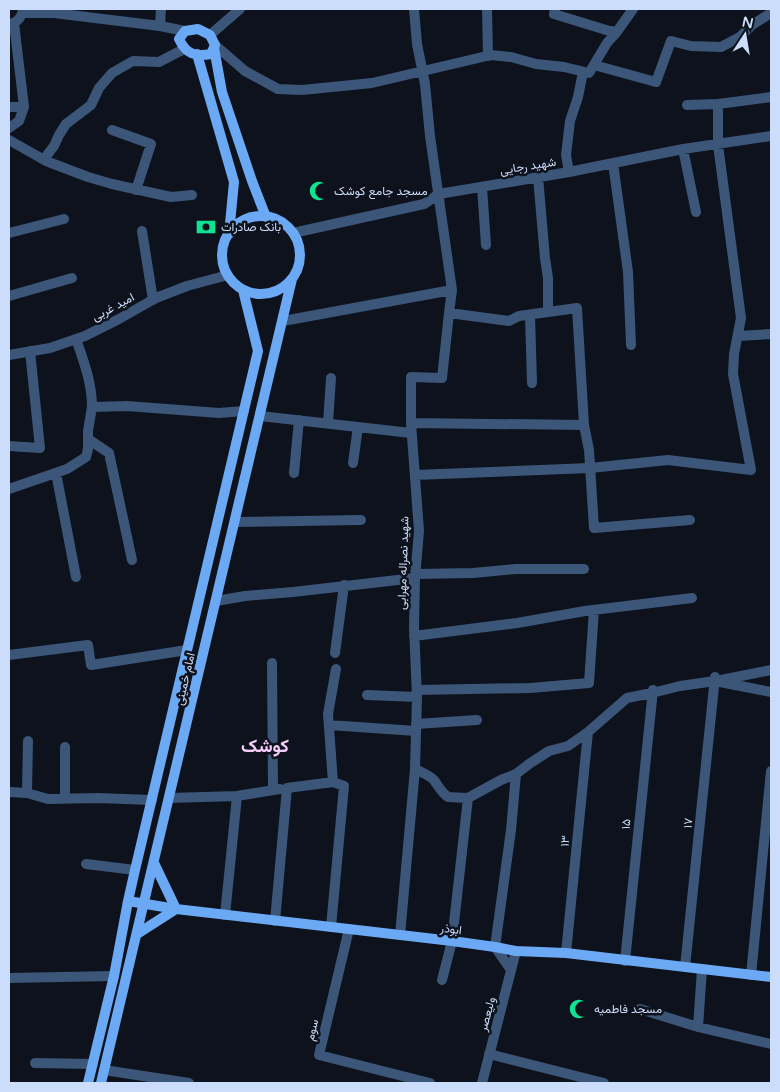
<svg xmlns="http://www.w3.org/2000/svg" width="780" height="1092" viewBox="0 0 780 1092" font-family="'Varela Round',Vazirmatn,sans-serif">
<rect width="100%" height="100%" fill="#0d121c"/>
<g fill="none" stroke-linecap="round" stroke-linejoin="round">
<path stroke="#3b5678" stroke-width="10" d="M 487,9 L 488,56
M 555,9 L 554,14 L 616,33 L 633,9
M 160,26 L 161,9
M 215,45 L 245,71 L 278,89 L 302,90 L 372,83 L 491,55 L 511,57 L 536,64 L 564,67 L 589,73 L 607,43 L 616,33 L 612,31
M 594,65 L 656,82 L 671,41 L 691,46 L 721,47 L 740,37 L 752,25 L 771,13
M 718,104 L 771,97
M 9,107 L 24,107
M 9,128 L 19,121 L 24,107 L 14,23
M 112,130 L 151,144 L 136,190
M 9,140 L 46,161 L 88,177 L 112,184 L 171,197 L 192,195
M 683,149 L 696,212
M 44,159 L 54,146 L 59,135 L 66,124 L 91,105 L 99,88 L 112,73 L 133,61 L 159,62 L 184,49
M 613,163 L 628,272 L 631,345
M 569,172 L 566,155 L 570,121 L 578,97 L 583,72
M 538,177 L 545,258 L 548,278 L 548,312
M 482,187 L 486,245
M 142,231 L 153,300
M 9,233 L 64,219
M 293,233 L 424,204 L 439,194 L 569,172 L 683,149 L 771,136
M 9,296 L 72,278
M 449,313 L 509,321 L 519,316 L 577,308 L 584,425 L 589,450 L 594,528 L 690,520
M 530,315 L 532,383
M 283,321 L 452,290
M 738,336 L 771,334
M 76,339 C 84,362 92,383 92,407 L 127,406 L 219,413 L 244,411
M 9,355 L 50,348 L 85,336 L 119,319 L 156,298 L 187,286 L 228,275
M 260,416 L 411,433
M 328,423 L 331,378
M 411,423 L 584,425
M 88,439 L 109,453 L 132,560
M 9,446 L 40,448 L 30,351
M 353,463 L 358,427
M 56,473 L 76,577
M 294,473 L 299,420
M 415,475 L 590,468 L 668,460 L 751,470 L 733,374 L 734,354 L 741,318 L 718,145 L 718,104 L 687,105
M 9,489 L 67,469 L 86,457 L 88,449 L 88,431 L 92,407
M 235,522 L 361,520
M 416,574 L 473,573 L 516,569 L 584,569
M 216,601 L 245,596 L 293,592 L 415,578
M 414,636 L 517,623 L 585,611 L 692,598
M 335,653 L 344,585
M 9,655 L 88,645 L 91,665 L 187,650
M 272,663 L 273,790
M 721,680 L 771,670
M 417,690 L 530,688 L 589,683 L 594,610
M 367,695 L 417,697
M 416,724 L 477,720
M 329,725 L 416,731
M 415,769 C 421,772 429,775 434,780 C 439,787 441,792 448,797 L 468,798 L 501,780 L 516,774 L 529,764 L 549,751 L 568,746 L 588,732 L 627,698 L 652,693 L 680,686 L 715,681 L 771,692
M 9,792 L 27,793 L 48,799 L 98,798 L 152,800
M 27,793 L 28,741
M 65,798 L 65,747
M 169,798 L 237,796 L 280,789
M 86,864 L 135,870
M 225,915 L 237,796
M 275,921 L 287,788 L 333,782 L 328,714 L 336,669
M 331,927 L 344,786 L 333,782
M 349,929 L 319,1055 L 430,1083
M 400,935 L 415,769 L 417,697 L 414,627 L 415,578 L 419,531 L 411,423 L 411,377 L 442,378 L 449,313 L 452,290 L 430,136 L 425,84 L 417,44 L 414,9
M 495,947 L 511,830 L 516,774
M 566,953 L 588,732
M 625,961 L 653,690
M 685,967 L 715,677
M 751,975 L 771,771
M 9,978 L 114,976
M 442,980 L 452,941 L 468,798
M 640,1009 L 698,1027 L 771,1044
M 698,1027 L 702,969
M 489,1054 L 604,1083
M 35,1063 L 93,1064
M 104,1070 L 189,1083"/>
<path stroke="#3b5678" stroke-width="10" d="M 23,13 L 54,13 L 160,26 L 185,31
M 9,24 C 17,23 22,17 23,9
M 210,35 L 240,9
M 495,947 L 511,970
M 482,1083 L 516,951"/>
<path stroke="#6ba9f4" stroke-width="10" d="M 198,29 L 210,35 L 215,45 L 211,54 C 195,57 186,54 179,39 L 185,31 Z
M 214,48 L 222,92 L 252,181 L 266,217
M 197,54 L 234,182 L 229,234
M222 255a39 39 0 1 1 78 0a39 39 0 1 1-78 0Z
M 128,901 L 176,909 L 452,941 L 495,947 L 516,951 L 566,953 L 771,977
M 137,934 L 176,909 L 154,863
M 88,1083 L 114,976 L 128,901 L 135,870 L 258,351 L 243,290
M 101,1083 L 292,279"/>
</g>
<defs>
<symbol id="mosque-bare" viewBox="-9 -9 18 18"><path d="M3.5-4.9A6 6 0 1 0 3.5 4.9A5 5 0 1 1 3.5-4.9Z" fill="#11e292" stroke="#0d121c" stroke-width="2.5" paint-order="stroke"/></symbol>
<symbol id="bank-bare" viewBox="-9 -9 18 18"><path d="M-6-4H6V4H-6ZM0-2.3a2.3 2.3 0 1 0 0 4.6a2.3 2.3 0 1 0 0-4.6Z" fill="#11e292" stroke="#0d121c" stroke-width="2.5" paint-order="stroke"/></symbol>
</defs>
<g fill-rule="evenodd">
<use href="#mosque-bare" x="305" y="177" width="28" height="28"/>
<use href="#bank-bare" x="192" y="213" width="28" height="28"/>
<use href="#mosque-bare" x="565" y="995" width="28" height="28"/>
</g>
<g text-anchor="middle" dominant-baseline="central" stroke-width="5" stroke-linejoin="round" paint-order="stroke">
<g font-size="12" fill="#ccddfb" stroke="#0d121c">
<text transform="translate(528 166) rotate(-9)">شهید رجایی</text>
<text transform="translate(113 307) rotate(-28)">امید غربی</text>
<text transform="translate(403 563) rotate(-88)">شهید نصراله مهرابی</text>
<text transform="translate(185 679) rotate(-77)">امام خمینی</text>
<text transform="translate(688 823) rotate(-84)">۱۷</text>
<text transform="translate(626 824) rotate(-84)">۱۵</text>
<text transform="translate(565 841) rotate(-84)">۱۳</text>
<text transform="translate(451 929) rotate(7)">ابوذر</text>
<text transform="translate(487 1014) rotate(-75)">ولیعصر</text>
<text transform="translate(312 1030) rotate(-77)">سوم</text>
</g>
<g font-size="12" fill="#ccddfb" stroke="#0d121c" text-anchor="start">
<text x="334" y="191">مسجد جامع کوشک</text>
<text x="221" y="227">بانک صادرات</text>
<text x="594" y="1009">مسجد فاطمیه</text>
</g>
<g font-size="18" font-weight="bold" fill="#f6cefb" stroke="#0d121c">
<text x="265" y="746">کوشک</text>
</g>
</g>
<rect width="780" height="1092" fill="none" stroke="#ccddfb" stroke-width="20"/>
<g transform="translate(745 35) rotate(12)" stroke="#0d121c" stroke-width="4" paint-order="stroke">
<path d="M0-4L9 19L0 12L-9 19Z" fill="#ccddfb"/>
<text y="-8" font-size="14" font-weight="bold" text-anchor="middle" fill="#ccddfb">N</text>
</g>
</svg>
